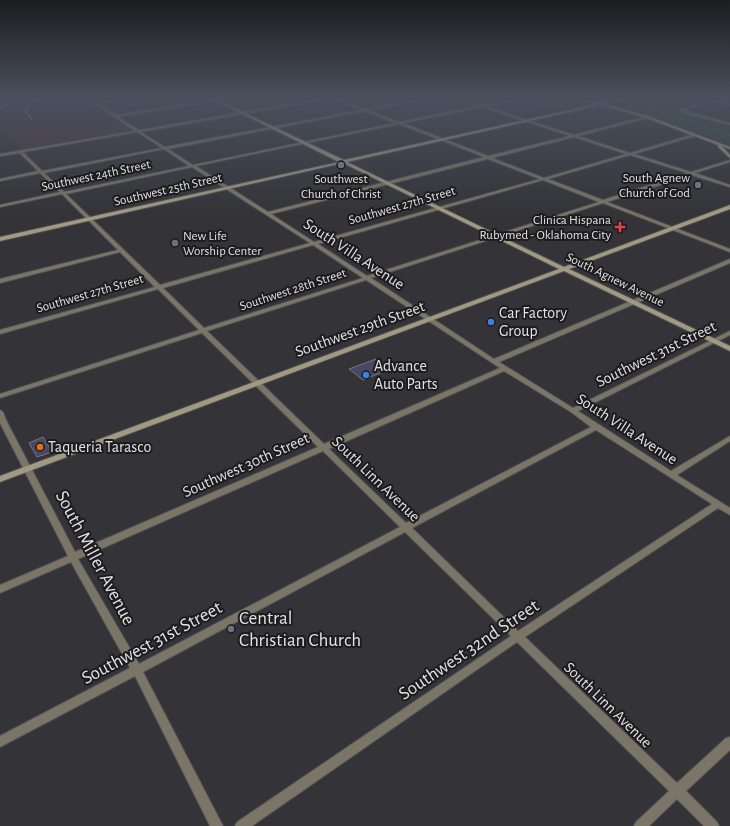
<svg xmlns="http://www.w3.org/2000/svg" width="730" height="826" viewBox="0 0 730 826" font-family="'Alegreya Sans',sans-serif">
<rect width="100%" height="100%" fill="#343438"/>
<path fill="#49363e" d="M 42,97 L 83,97 L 134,129 L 132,131 L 24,150 L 0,126 L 0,110 Z
M 215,97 L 253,97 L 259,99 L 255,101 L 269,107 L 245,111 Z"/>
<path fill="#344639" d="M 557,97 L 572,97 L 588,101 L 551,111 L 533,105 L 545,103 L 539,101 Z
M 618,97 L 669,97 L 675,111 L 730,125 L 730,147 L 649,116 L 622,107 L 636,104 L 621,99 Z"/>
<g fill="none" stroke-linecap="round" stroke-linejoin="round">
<path stroke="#475d76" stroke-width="1" d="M 639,97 L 649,101 L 659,112 L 730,135
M 0,103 L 22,97"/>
</g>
<path fill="#484866" stroke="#76767a" d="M 376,359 L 390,369 L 363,380 L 349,369 Z
M 43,437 L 52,452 L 37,457 L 29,443 Z"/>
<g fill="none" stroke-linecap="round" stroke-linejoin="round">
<defs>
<path id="street" d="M 84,97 L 86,97 L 95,102 L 135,97 L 134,98 L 97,103 L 116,115 L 231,97 L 236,97 L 118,117 L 139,130 L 330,97 L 335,97 L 335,98 L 365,109 L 432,97 L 431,98 L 368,110 L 399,122 L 478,106 L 453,97 L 456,97 L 482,105 L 526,97 L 525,98 L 485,106 L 574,135 L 647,116 L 648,118 L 578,136 L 630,153 L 694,134 L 695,136 L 634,154 L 691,172 L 730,160 L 730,162 L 695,173 L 730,185 L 730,187 L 691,175 L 607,202 L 730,249 L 730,252 L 603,203 L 371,278 L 494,359 L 730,259 L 730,263 L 499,362 L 573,408 L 730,331 L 730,335 L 578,411 L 671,471 L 730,436 L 730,441 L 677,475 L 730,508 L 730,515 L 718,508 L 525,637 L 677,783 L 726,738 L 730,737 L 730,750 L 686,791 L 717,822 L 719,826 L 704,826 L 677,799 L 649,826 L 634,826 L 636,822 L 669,791 L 517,642 L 252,826 L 235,826 L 237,822 L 511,636 L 405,532 L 143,672 L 223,826 L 210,826 L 135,676 L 0,747 L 0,736 L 130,668 L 71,562 L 0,593 L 0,585 L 68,556 L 0,423 L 0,410 L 3,412 L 7,422 L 75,552 L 318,447 L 202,333 L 0,398 L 0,394 L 199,330 L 158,289 L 0,334 L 0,330 L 155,287 L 120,252 L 0,283 L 0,279 L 118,250 L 62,194 L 0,207 L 0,205 L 60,192 L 40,173 L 0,181 L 0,179 L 38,171 L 20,153 L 0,156 L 0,154 L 135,131 ZM 332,98 L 361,110 L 165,147 L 141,132 ZM 482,107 L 570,136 L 488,156 L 403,123 ZM 364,111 L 395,123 L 193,165 L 168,149 ZM 399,124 L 484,157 L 268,212 L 196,166 ZM 137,132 L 162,148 L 42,171 L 23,152 ZM 574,137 L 626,154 L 544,178 L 492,158 ZM 164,149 L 189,166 L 64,192 L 44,173 ZM 630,155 L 687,173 L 603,200 L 548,179 ZM 488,159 L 540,179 L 314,242 L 271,214 ZM 192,167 L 310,243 L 160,285 L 66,194 ZM 543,180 L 599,202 L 367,276 L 318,244 ZM 313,245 L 363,278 L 204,328 L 163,288 ZM 366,280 L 500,368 L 324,444 L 207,331 ZM 504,371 L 571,412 L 591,427 L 406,523 L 329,449 ZM 596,430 L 712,504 L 518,631 L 412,528 ZM 323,451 L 400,527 L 139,664 L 78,559 Z
M 727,97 L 730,97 L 730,98 L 719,101 L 730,103 L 730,105 L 716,101 L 683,110 L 730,123 L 730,125 L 686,114 L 678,110 Z"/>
<path id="secondary" d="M 208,97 L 211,97 L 344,160 L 597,104 L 576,97 L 601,103 L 633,97 L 605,104 L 648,116 L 730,147 L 730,149 L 722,146 L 730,155 L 730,158 L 718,147 L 718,145 L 646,118 L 601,105 L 347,162 L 564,267 L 730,205 L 730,209 L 569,269 L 730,346 L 730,351 L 564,271 L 0,482 L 0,476 L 559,269 L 343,163 L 0,241 L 0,237 L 339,162 Z"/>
</defs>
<use href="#street" stroke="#505054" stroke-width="2"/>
<use href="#secondary" stroke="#505054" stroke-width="2"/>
<use href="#street" fill="#7a7567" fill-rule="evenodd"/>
<use href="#secondary" fill="#a19982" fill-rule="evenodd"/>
<path stroke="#c5c5c7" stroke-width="1" d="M 0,107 L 34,97
M 32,119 L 26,113 L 26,108 L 31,103 L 44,97"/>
</g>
<linearGradient id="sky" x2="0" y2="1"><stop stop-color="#1d1d1f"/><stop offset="0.46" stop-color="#4a505e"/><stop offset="1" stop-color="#4a505e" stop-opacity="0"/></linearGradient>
<rect width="730" height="212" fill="url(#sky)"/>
<g fill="#6b7280" stroke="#1c1c1e" stroke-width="1.5">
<circle cx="341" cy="165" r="4"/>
<circle cx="698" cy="185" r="4"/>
<circle cx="175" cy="243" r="4"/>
<circle cx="231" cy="629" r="4"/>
</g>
<path fill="#e0444e" stroke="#1c1c1e" stroke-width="1.5" d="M618 221h4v4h4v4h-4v4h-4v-4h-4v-4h4z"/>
<g fill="#3f7fe0" stroke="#1c1c1e" stroke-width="1.5">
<circle cx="491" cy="322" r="4"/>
<circle cx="366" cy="375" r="4"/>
</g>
<circle fill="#e8710a" stroke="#1c1c1e" stroke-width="1.5" cx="40" cy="447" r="4"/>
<g text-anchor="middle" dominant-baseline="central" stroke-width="4" stroke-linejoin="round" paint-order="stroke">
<g font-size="13" fill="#e2e2e4" stroke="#1c1c1e">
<text transform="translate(96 176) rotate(-12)">Southwest 24th Street</text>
<text transform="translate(168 190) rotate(-13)">Southwest 25th Street</text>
<text transform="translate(402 206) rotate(-16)">Southwest 27th Street</text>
<text transform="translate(615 280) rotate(26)">South Agnew Avenue</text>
<text transform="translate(293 290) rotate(-18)">Southwest 28th Street</text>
<text transform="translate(90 294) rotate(-16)">Southwest 27th Street</text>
</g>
<g font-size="13" fill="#e2e2e4" stroke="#1c1c1e" text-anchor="end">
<text x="690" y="178">South Agnew<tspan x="690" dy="15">Church of God</tspan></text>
<text x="341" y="179" text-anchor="middle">Southwest<tspan x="341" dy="15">Church of Christ</tspan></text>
<text x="611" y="220">Clinica Hispana<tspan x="611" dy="15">Rubymed - Oklahoma City</tspan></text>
<text x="183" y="236" text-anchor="start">New Life<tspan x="183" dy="15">Worship Center</tspan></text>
</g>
<g font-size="16" fill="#e2e2e4" stroke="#1c1c1e">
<text transform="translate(354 254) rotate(33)">South Villa Avenue</text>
<text transform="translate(360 329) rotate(-20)">Southwest 29th Street</text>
<text transform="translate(656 354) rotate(-26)">Southwest 31st Street</text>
<text transform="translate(627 429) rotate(33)">South Villa Avenue</text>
<text transform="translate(246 465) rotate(-24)">Southwest 30th Street</text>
<text transform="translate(376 479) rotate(44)">South Linn Avenue</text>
<text transform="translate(608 705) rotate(44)">South Linn Avenue</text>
</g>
<g font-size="16" fill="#e2e2e4" stroke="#1c1c1e" text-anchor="start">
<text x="499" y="313">Car Factory<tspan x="499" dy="18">Group</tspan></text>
<text x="374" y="366">Advance<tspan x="374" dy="18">Auto Parts</tspan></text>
<text x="48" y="447">Taqueria Tarasco</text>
</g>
<g font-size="19" fill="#e2e2e4" stroke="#1c1c1e">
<text transform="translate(95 558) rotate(62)">South Miller Avenue</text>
<text transform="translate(152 643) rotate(-28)">Southwest 31st Street</text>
<text transform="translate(469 650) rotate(-34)">Southwest 32nd Street</text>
</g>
<g font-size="19" fill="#e2e2e4" stroke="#1c1c1e" text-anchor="start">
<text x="239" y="618">Central<tspan x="239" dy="22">Christian Church</tspan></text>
</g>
</g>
</svg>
